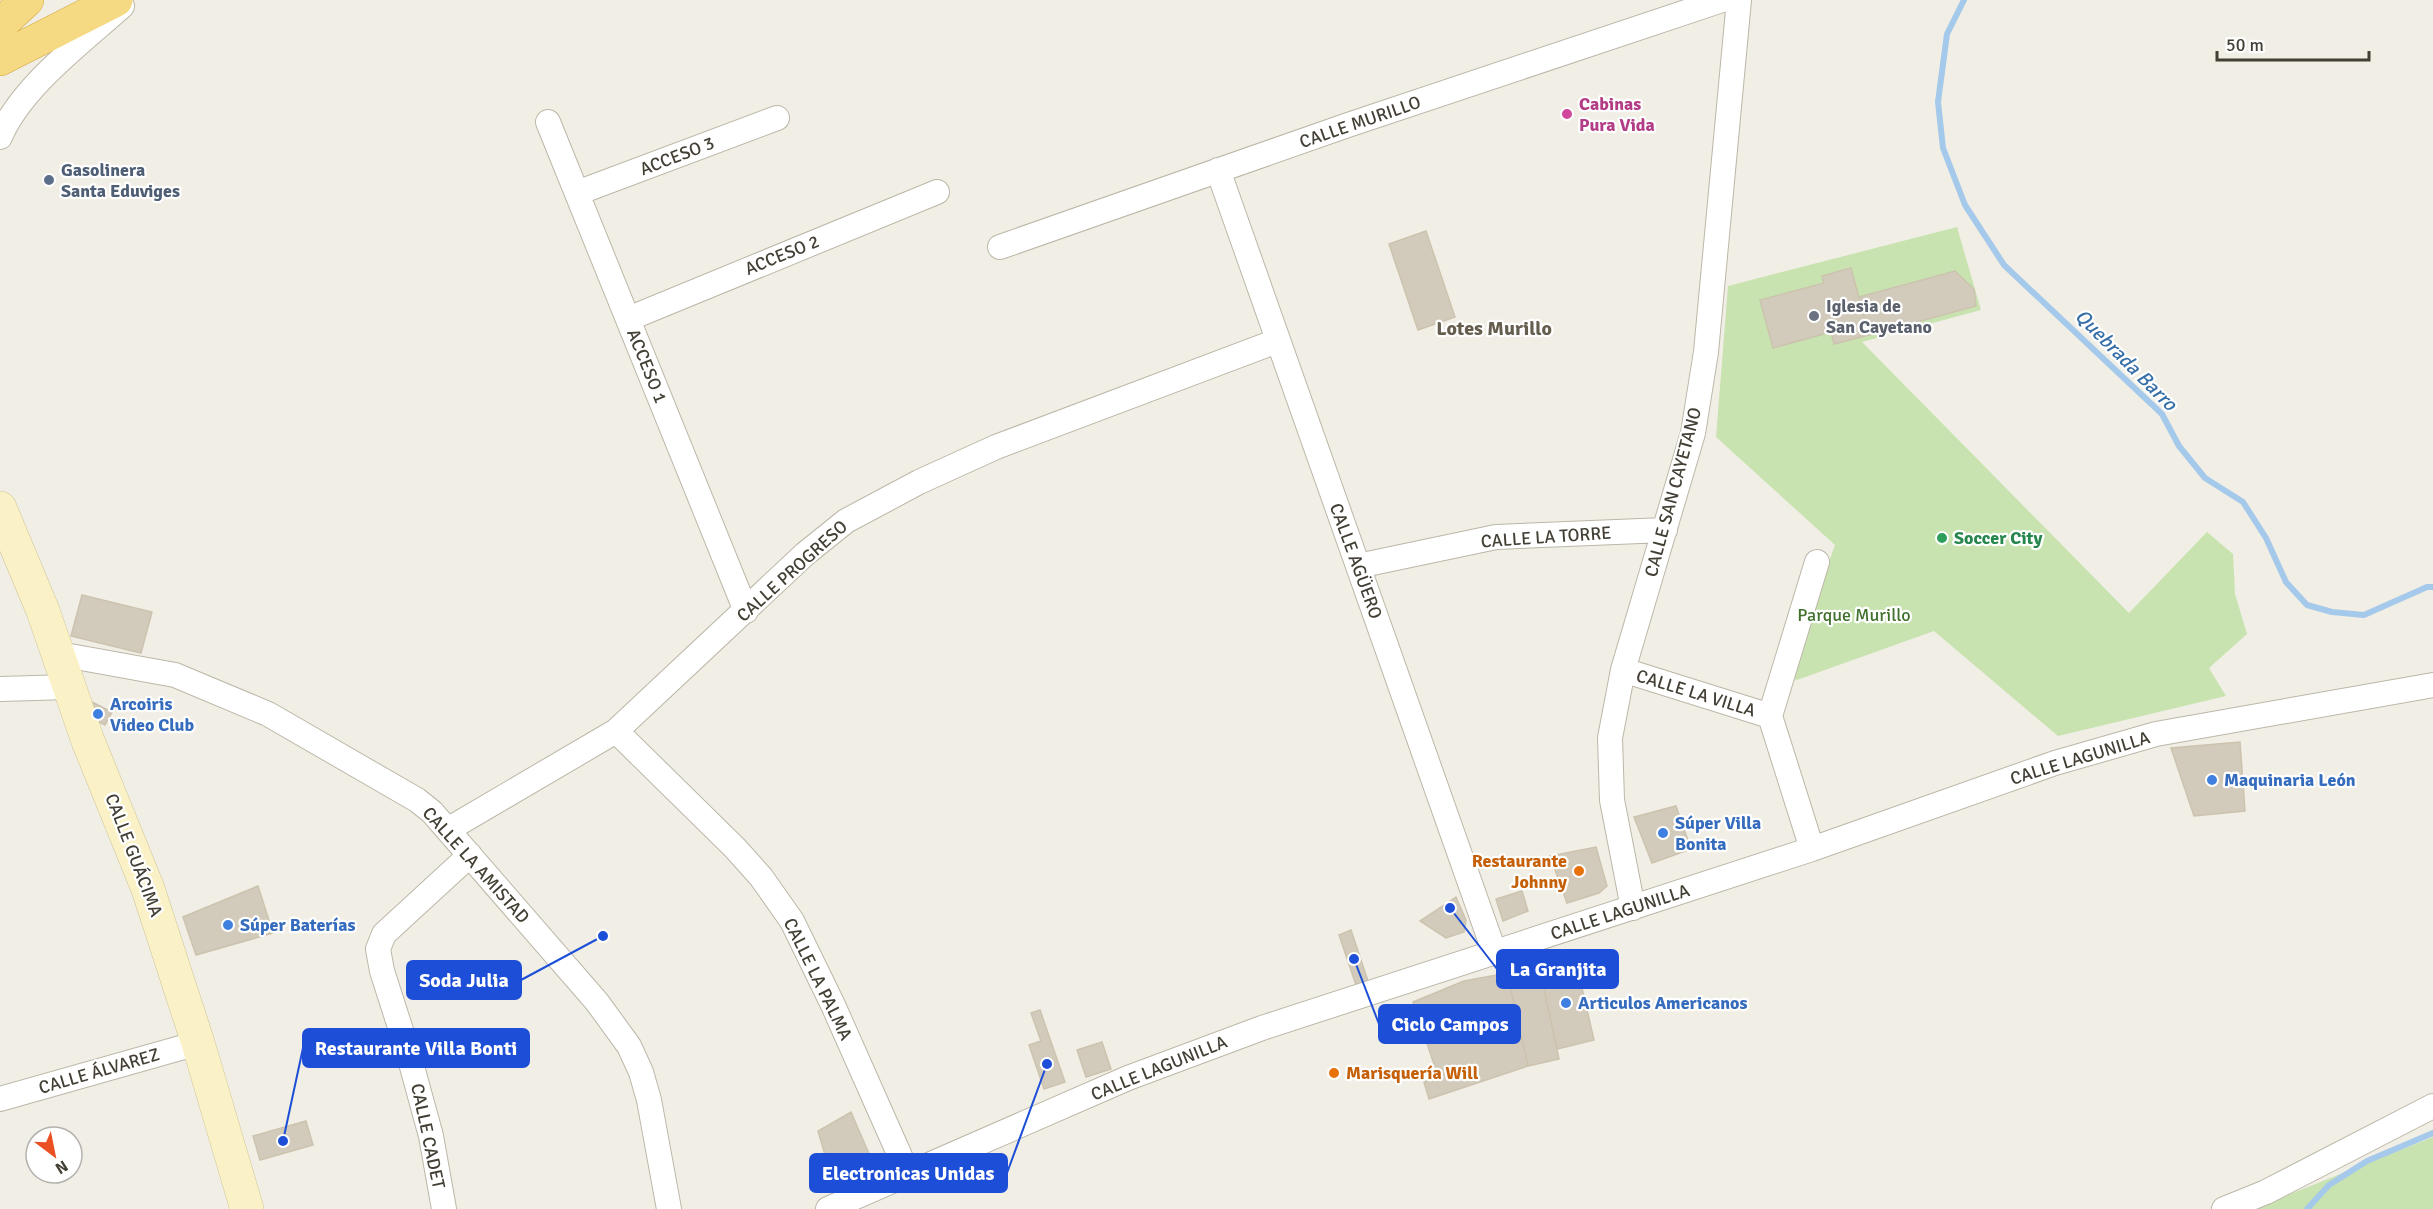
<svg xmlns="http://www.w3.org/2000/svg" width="2433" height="1209" viewBox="0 0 2433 1209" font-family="Signika,sans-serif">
<rect width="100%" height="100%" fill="#f1eee5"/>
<path fill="#c8e3b0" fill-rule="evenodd" d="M 1957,227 L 1981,310 L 1862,342 L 2129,613 L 2207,532 L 2233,554 L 2235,594 L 2247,634 L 2209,668 L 2226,696 L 2058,736 L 1934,631 L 1797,680 L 1788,676 L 1835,545 L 1716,437 L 1728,286 ZM 1851,268 L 1869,335 L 1834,344 L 1831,332 L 1773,348 L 1760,300 L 1824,283 L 1822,276 Z
M 2433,1137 L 2433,1209 L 2253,1209 Z"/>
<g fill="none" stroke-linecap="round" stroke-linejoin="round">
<path stroke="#a5c9ea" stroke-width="6" d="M 1964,0 L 1947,34 L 1938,102 L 1943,148 L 1965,205 L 2004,265 L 2162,414 L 2179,446 L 2205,478 L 2243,502 L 2266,538 L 2286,582 L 2307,605 L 2332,612 L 2364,615 L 2427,587 L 2433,587
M 2307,1209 L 2329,1185 L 2367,1161 L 2433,1133"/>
</g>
<path fill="#d2cbbb" stroke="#ccc3af" stroke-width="1.5" d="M 1426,231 L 1455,317 L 1418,330 L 1389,244 Z
M 1851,268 L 1869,335 L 1834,344 L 1831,332 L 1773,348 L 1760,300 L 1824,283 L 1822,276 Z
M 1955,271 L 1974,289 L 1976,306 L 1869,335 L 1859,297 Z
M 82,595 L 152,612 L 141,653 L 71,636 Z
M 92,702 L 112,712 L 105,725 L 85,715 Z
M 2240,742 L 2245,811 L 2194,816 L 2171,748 Z
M 1676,806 L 1691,849 L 1652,863 L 1634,817 Z
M 1596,847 L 1607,886 L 1599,893 L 1567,903 L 1550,856 Z
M 258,886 L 273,933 L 196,955 L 183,917 Z
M 1522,891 L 1528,911 L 1503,921 L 1496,899 Z
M 1456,897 L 1466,920 L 1464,932 L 1446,938 L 1420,921 Z
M 1351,930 L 1369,984 L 1357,988 L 1339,935 Z
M 1575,958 L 1594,1040 L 1557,1049 L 1539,966 Z
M 1539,966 L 1559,1059 L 1528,1066 L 1507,973 Z
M 1507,973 L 1528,1066 L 1429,1099 L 1424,1082 L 1438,1076 L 1413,1002 L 1464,981 Z
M 1040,1010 L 1065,1082 L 1044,1089 L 1029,1045 L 1041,1041 L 1031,1013 Z
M 1102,1042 L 1111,1069 L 1086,1077 L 1077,1050 Z
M 851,1112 L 870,1156 L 868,1161 L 832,1178 L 818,1131 Z
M 306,1121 L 313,1145 L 260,1160 L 253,1136 Z"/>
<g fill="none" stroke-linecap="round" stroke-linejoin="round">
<defs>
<path id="minor" d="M 548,122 L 746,611
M 0,137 C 21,87 82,42 122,6
M 1218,170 L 1494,951
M 577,193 L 777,118
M 1000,247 L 1348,125 L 1722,0
M 628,319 L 937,192
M 1358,566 L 1496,537 L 1665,530
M 59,654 L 175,675 L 268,714 L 417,800 L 432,812 L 597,1002 L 629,1046 L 641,1072 L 649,1100 L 669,1209
M 1623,670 L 1770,716
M 0,689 L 69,687
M 616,731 L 735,848 L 761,877 L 792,921 L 833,1005 L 908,1174
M 449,829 L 616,731 L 805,554 L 846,521 L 919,482 L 996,447 L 1277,341
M 1812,849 L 1770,716 L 1817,562
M 1633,908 L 1612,800 L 1610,738 L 1623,670 L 1693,433 L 1706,352 L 1739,0
M 0,1099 L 198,1043
M 444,1209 L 431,1136 L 408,1052 L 382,971 L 378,949 L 384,934 L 470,855
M 828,1209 L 1128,1078 L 1262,1028 L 1812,849 L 2055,763 L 2156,734 L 2433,685
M 2224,1209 L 2266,1192 L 2433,1106"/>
<path id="secondary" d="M 0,508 L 43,611 L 88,741 L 148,889 L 198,1043 L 247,1209"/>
<path id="trunk" d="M 0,25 L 27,0
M 0,59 L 116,0"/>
</defs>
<use href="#minor" stroke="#bcb7a8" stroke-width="26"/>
<use href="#secondary" stroke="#cec497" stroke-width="34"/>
<use href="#trunk" stroke="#d2a73f" stroke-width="34"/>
<use href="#minor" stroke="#fff" stroke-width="24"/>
<use href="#secondary" stroke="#faf2c6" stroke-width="33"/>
<use href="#trunk" stroke="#f5da83" stroke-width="33"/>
</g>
<circle fill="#d1479c" stroke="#fff" stroke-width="2" cx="1567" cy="114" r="6"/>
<circle fill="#5c6f8a" stroke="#fff" stroke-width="2" cx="49" cy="180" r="6"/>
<circle fill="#6b7280" stroke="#fff" stroke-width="2" cx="1814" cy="316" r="6"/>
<circle fill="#2e9e5b" stroke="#fff" stroke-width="2" cx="1942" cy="538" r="6"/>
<g fill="#3f7fe0" stroke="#fff" stroke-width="2">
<circle cx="98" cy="714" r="6"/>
<circle cx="2212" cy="780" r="6"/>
<circle cx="1663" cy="833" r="6"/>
<circle cx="228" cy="925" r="6"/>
<circle cx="1566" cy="1003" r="6"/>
</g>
<g fill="#e8710a" stroke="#fff" stroke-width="2">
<circle cx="1579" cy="871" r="6"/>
<circle cx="1334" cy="1073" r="6"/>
</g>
<g text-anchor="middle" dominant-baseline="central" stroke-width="4.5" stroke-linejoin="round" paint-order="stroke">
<g font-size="18" font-weight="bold" fill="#b23c85" stroke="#fff" text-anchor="start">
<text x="1579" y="104">Cabinas<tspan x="1579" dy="21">Pura Vida</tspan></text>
</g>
<g font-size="18" fill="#433f35" stroke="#fff">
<text transform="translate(1360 122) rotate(-19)">CALLE MURILLO</text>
<text transform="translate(677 156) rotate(-21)">ACCESO 3</text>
<text transform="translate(782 255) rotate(-22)">ACCESO 2</text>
<text transform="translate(647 366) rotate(68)">ACCESO 1</text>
<text transform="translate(1673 492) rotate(-75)">CALLE SAN CAYETANO</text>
<text transform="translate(1546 537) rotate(-4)">CALLE LA TORRE</text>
<text transform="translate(1356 561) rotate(70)">CALLE AGÜERO</text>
<text transform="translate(792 571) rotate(-42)">CALLE PROGRESO</text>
<text transform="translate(1696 693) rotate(17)">CALLE LA VILLA</text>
<text transform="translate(2080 758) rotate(-17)">CALLE LAGUNILLA</text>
<text transform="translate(134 855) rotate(69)">CALLE GUÁCIMA</text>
<text transform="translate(476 865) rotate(48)">CALLE LA AMISTAD</text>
<text transform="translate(1620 912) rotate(-18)">CALLE LAGUNILLA</text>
<text transform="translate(818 979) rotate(64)">CALLE LA PALMA</text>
<text transform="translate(1159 1068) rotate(-22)">CALLE LAGUNILLA</text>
<text transform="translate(99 1071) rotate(-16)">CALLE ÁLVAREZ</text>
<text transform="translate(428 1136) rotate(78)">CALLE CADET</text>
</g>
<g font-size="18" font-weight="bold" fill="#4e5e75" stroke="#fff" text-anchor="start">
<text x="61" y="170">Gasolinera<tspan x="61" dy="21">Santa Eduviges</tspan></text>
</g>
<g font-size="18" font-weight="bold" fill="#5b616d" stroke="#fff" text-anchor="start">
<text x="1826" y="306">Iglesia de<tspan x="1826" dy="21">San Cayetano</tspan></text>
</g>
<g font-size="18" font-weight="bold" fill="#27864d" stroke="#fff" text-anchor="start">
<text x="1954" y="538">Soccer City</text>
</g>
<g font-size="18" fill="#41702d" stroke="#fff">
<text x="1854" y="615">Parque Murillo</text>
</g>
<g font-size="18" font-weight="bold" fill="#366cbe" stroke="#fff" text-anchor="start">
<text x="110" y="704">Arcoiris<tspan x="110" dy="21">Video Club</tspan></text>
<text x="2224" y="780">Maquinaria León</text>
<text x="1675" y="823">Súper Villa<tspan x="1675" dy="21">Bonita</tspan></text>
<text x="240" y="925">Súper Baterías</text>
<text x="1578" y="1003">Articulos Americanos</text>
</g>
<g font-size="18" font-weight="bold" fill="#c56008" stroke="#fff" text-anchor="end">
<text x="1567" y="861">Restaurante<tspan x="1567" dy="21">Johnny</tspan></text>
<text x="1346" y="1073" text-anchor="start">Marisquería Will</text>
</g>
<g font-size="20" font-weight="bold" fill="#655d4d" stroke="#fff">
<text x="1494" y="328">Lotes Murillo</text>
</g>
<g font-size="20" font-style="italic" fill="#366fa7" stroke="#fff">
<text transform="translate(2126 360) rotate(45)">Quebrada Barro</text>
</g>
</g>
<path fill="none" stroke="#1d4ed8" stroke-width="2" d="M1450 908L1497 969M603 936L521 980M1354 959L1379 1024M283 1141L303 1048M1047 1064L1007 1173"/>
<g fill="#1d4ed8" stroke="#fff" stroke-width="2">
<circle cx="1450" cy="908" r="6"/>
<circle cx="603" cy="936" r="6"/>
<circle cx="1354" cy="959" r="6"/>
<circle cx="283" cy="1141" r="6"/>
<circle cx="1047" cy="1064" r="6"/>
</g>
<g fill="#1d4ed8" stroke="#1d4ed8" stroke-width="2">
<rect x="1497" y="950" width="121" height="38" rx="6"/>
<rect x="407" y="961" width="114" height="38" rx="6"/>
<rect x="1379" y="1005" width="141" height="38" rx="6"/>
<rect x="303" y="1029" width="226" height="38" rx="6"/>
<rect x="810" y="1154" width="197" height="38" rx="6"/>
</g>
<g font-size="20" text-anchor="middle" font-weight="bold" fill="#fff">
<text x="1558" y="976">La Granjita</text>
<text x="464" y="987">Soda Julia</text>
<text x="1450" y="1031">Ciclo Campos</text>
<text x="416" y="1055">Restaurante Villa Bonti</text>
<text x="908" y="1180">Electronicas Unidas</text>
</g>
<g transform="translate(54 1155) rotate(148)"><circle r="28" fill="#ffffff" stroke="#b4b2ae" stroke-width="1.5"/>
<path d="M0-4.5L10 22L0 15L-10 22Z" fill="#eb5023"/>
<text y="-9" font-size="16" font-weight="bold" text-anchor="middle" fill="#433f35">N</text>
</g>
<path d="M2217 51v9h152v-9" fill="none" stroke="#433f35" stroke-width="3"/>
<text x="2226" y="51" font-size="18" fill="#433f35" stroke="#ffffff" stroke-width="4.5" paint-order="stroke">50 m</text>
</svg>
